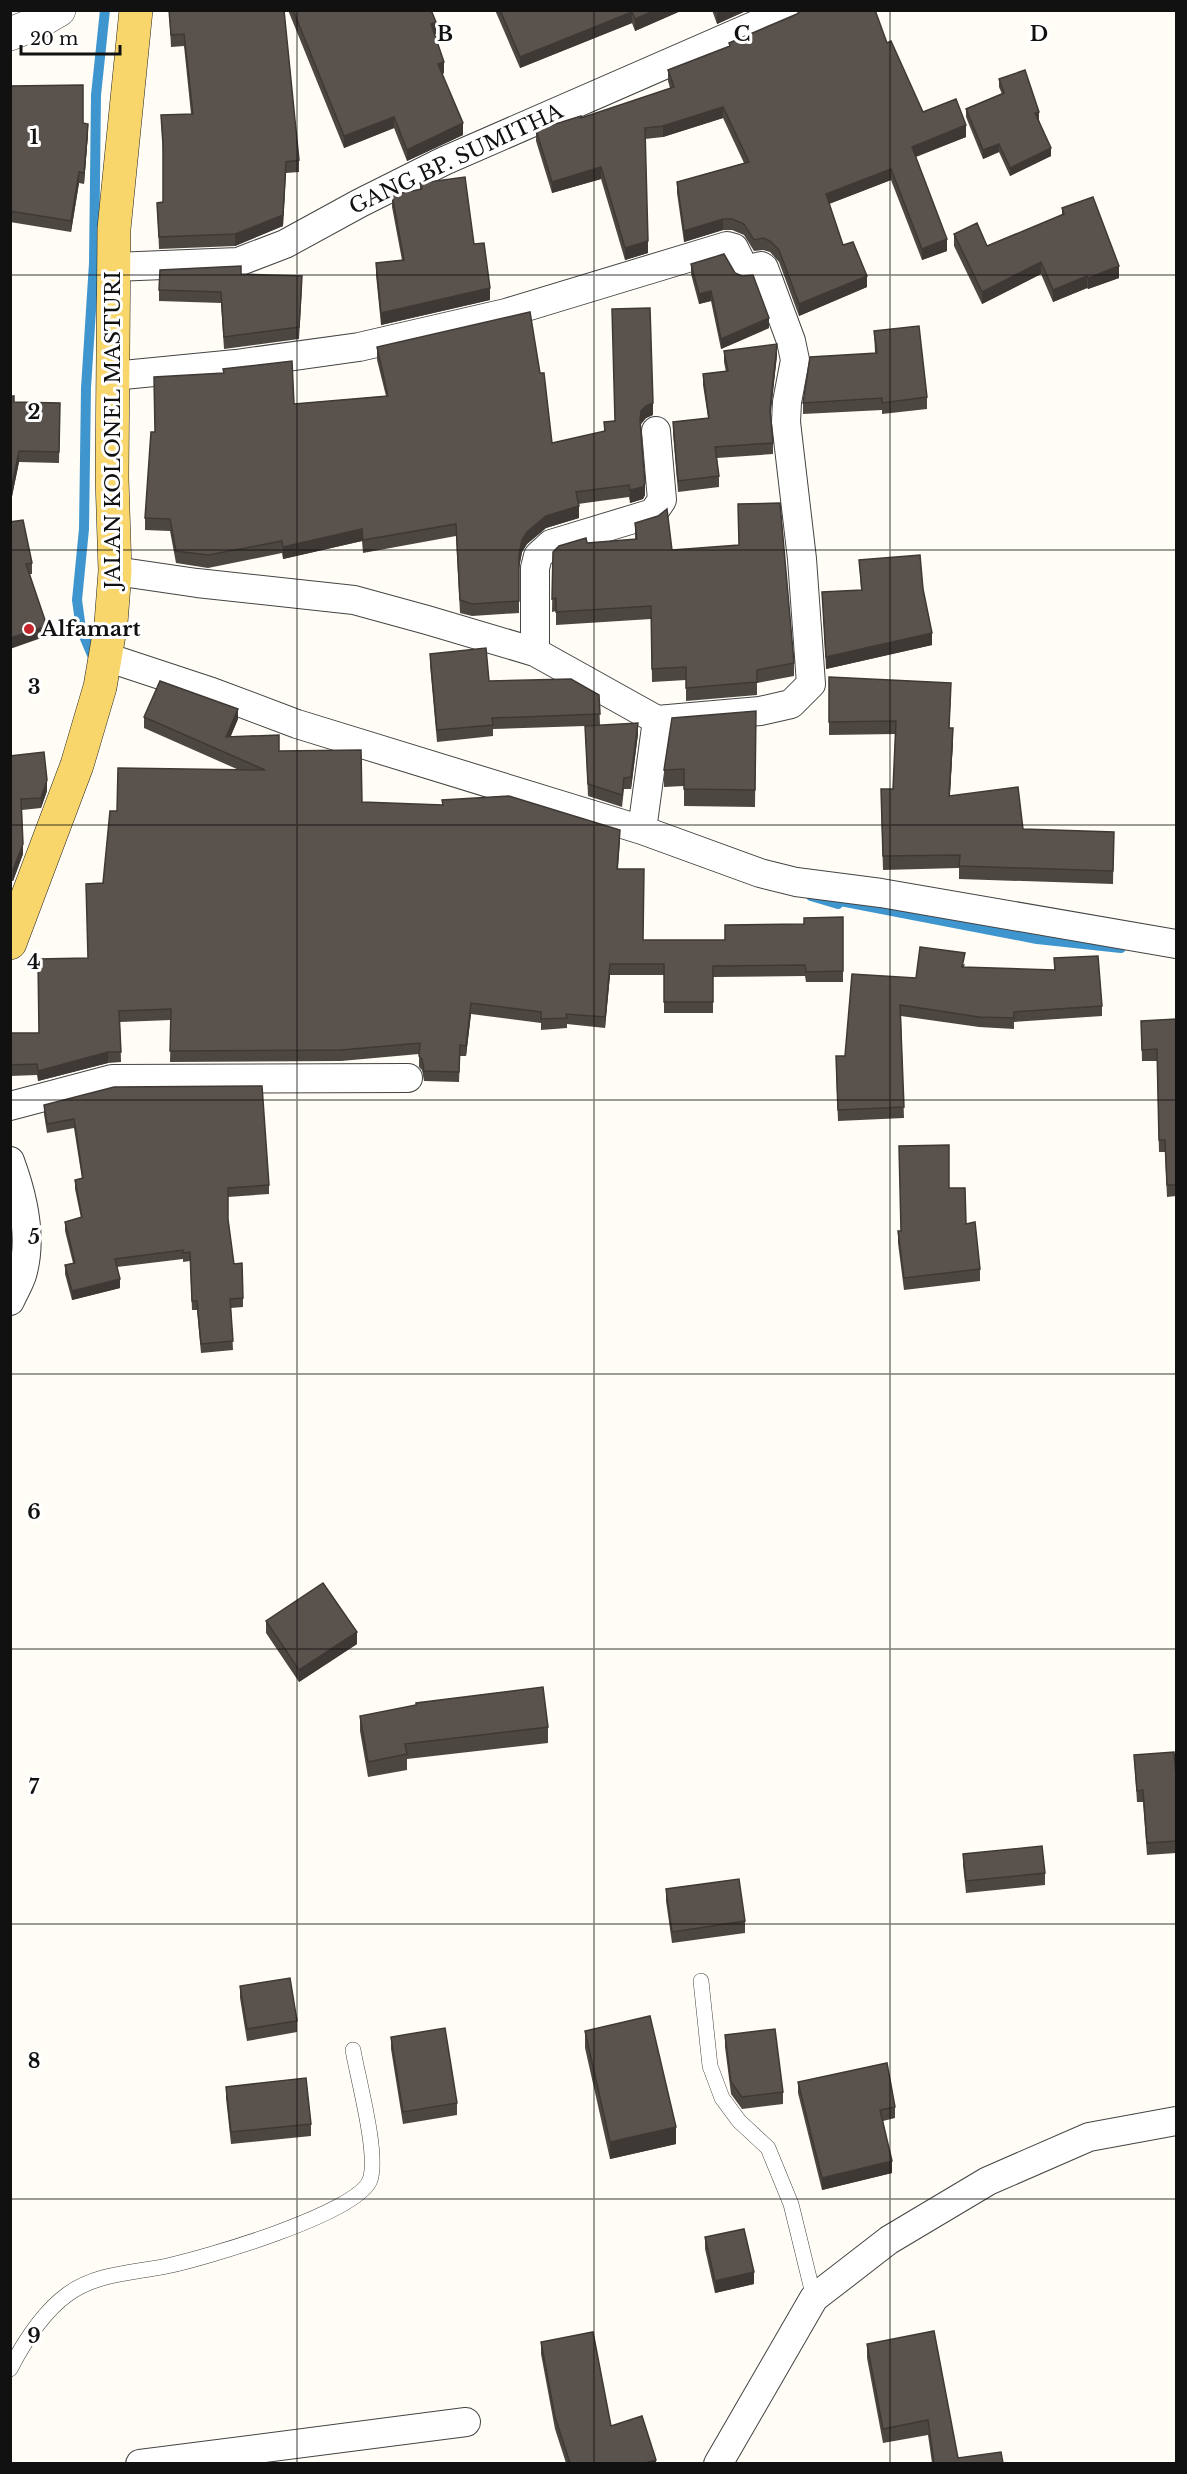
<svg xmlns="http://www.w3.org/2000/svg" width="1187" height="2474" viewBox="0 0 1187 2474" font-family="'Libre Baskerville',serif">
<rect width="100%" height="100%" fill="#fffdf5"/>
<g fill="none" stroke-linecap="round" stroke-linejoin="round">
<path stroke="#3f96cf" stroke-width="10" d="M 95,662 L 81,629 L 77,600 L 84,529 L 86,388 L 94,263 L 96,95 L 105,10
M 811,896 L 838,904 L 830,899 L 1037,939 L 1121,948"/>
<defs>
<path id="service" d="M 701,1981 L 710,2066 L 722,2098 L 739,2121 L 768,2148 L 791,2204 L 814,2298
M 10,2369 C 24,2342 43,2312 68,2294 C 97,2273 134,2273 167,2266 C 204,2258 357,2214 370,2180 C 379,2155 358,2079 353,2050"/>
<path id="minor" d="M 114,267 L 238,262 L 285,244 L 360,203 L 444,161 L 790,10
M 113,376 L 236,364 L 359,347 L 506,313 L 727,246 L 734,248 L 745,270 L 761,266 L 764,268 L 791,341 L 795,360 L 787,402 L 786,422 L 802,559 L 811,684 L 791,704 L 760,711 L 657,720 L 642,830
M 115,571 L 197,583 L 354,600 L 427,620 L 535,652 L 657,720
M 535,652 L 535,568 L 538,556 L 551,544 L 653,513 L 662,500 L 656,431
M 106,657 L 212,692 L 297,724 L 642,830 L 760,873 L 796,882 L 881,893 L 1176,944
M 10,1106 L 112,1079 L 408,1078
M 10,1161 C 23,1196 33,1238 22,1275 C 19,1284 14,1292 10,1301
M 140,2464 L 466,2422
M 718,2464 L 814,2298 L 889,2240 L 988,2181 L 1089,2137 L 1176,2121"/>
<path id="tertiary" d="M 10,34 L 35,24 L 59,10"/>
<path id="primary" d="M 10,943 L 77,765 L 100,687 L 111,623 L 115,571 L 112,478 L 114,229 L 136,10"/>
</defs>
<use href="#service" stroke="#444" stroke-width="16"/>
<use href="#minor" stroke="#444" stroke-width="30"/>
<use href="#tertiary" stroke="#444" stroke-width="34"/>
<use href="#primary" stroke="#222" stroke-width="34"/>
<use href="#service" stroke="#fff" stroke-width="15"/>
<use href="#minor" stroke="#fff" stroke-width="28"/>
<use href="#tertiary" stroke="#fff" stroke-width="33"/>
<use href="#primary" stroke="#f9d66b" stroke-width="33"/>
</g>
<path fill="#4d4742" d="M 169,10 L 299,160 L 299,172 L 286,173 L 283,226 L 235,246 L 159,249 L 157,203 L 163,202 L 163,154 L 161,115 L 191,114 L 184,46 L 171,47 Z
M 288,10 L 431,10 L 436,34 L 434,34 L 444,73 L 442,74 L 463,135 L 407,161 L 394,128 L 344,148 Z
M 495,10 L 683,10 L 635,31 L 632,23 L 520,68 Z
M 712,10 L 748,10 L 717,24 Z
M 797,14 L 887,43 L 923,112 L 966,137 L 916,157 L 947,251 L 922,260 L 891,180 L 829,204 L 843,245 L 867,287 L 799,316 L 779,262 L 770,252 L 763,250 L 754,251 L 744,235 L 732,230 L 723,230 L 684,242 L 677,193 L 677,182 L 744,163 L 723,118 L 663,137 L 645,139 L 648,253 L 625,260 L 601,179 L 552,193 L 536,141 L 536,130 L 581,118 L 670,88 L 668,81 L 668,70 L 729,47 L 729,43 Z
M 999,79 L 1039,120 L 1051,156 L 1010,176 L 999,152 L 983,159 L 966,117 L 966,109 L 1002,94 L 999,87 Z
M 10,86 L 83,123 L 88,134 L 84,184 L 79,183 L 71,232 L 10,222 Z
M 420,183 L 474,244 L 490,300 L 381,325 L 376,275 L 376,263 L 402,260 L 392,207 L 392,195 L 420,189 Z
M 1062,208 L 1119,278 L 1088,289 L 1087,288 L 1053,302 L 1041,274 L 982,304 L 954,246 L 954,234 L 987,246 L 1062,215 Z
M 691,264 L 735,273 L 742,276 L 769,328 L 721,349 L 711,301 L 699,304 L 691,274 Z
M 241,274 L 302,287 L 299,339 L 224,349 L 221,303 L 159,301 L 159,290 Z
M 874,331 L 927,397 L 927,409 L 882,414 L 882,410 L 803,414 L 803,403 L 875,353 Z
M 377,347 L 552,443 L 604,432 L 604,422 L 653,415 L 646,418 L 641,424 L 640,428 L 645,495 L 643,499 L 630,503 L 629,497 L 578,504 L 579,518 L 546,528 L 527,544 L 522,552 L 519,568 L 519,613 L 472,616 L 460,613 L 456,536 L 363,553 L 362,541 L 283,559 L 282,553 L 208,568 L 176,563 L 170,531 L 145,530 L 145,518 L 155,432 L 294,404 L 386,396 L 377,360 Z
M 724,351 L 777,355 L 770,416 L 773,443 L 773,454 L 717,458 L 719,476 L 719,487 L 678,492 L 673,433 L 673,422 L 708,418 L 703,385 L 703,374 L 726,372 L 724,362 Z
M 10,396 L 14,402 L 60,403 L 59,463 L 19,462 L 10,506 Z
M 10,522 L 32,563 L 32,574 L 30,574 L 47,636 Z
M 635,523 L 672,550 L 794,663 L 794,676 L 757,683 L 757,695 L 686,701 L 686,680 L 652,682 L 651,619 L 556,625 L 556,611 L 552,612 L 553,552 L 587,543 L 635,539 Z
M 859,560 L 923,589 L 932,645 L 826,669 L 822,592 L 861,590 Z
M 430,654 L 489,681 L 599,695 L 600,725 L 638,734 L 631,789 L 624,789 L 622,807 L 588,796 L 585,726 L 493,729 L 493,736 L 437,742 L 430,665 Z
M 829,677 L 951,697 L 949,728 L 953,741 L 950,796 L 1023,829 L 1114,832 L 1113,884 L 959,879 L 959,868 L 883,870 L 881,803 L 893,789 L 896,734 L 829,735 Z
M 144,717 L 238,719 L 230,737 L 279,751 L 362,802 L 620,841 L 618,869 L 643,940 L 725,940 L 843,917 L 843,982 L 806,982 L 805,976 L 713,977 L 713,1013 L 664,1013 L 664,975 L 610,975 L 605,1028 L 567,1024 L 567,1028 L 541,1030 L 541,1023 L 471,1014 L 466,1056 L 460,1056 L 459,1082 L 424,1081 L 422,1070 L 419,1067 L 419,1054 L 341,1061 L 170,1062 L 171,1020 L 120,1022 L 121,1062 L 108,1063 L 38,1081 L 37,1075 L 10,1076 L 10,1033 L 39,1033 L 88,958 L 117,811 L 239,770 L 144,728 Z
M 756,728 L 755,807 L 684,806 L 684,786 L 664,787 L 664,770 Z
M 10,756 L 47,791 L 41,808 L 22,810 L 23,854 L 13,881 L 10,881 Z
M 1054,958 L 1102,1006 L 1102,1016 L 1014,1022 L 1014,1029 L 979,1027 L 901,1016 L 904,1118 L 838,1121 L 836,1067 L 916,978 L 965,964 L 964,967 L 1054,970 Z
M 1176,1019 L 1176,1196 L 1167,1197 L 1165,1152 L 1159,1152 L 1157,1061 L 1142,1061 L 1141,1021 Z
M 44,1105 L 269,1185 L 269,1194 L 228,1197 L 228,1219 L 234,1264 L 243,1298 L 243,1307 L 231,1308 L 233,1350 L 201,1353 L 197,1310 L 192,1310 L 190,1261 L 183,1262 L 183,1259 L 117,1267 L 120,1288 L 72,1300 L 65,1274 L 65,1265 L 73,1263 L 65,1231 L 65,1222 L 81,1218 L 75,1189 L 75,1180 L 82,1179 L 74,1128 L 47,1133 L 44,1114 Z
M 949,1188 L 966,1224 L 980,1269 L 980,1281 L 904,1290 L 898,1243 L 898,1231 L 901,1231 Z
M 266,1621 L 357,1644 L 299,1682 L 266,1633 Z
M 360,1716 L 548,1727 L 548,1743 L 407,1759 L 407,1770 L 368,1777 L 360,1731 Z
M 1134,1755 L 1176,1776 L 1176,1853 L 1147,1855 L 1143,1802 L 1137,1802 Z
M 963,1854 L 1045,1873 L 1045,1885 L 966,1893 L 963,1865 Z
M 666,1889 L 745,1921 L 745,1933 L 672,1943 L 666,1901 Z
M 240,1986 L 297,2021 L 297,2032 L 247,2041 L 240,1998 Z
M 585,2031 L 676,2144 L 610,2159 L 585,2048 Z
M 725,2035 L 783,2092 L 783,2104 L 742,2109 L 731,2094 L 725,2047 Z
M 391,2037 L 457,2103 L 457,2115 L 403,2124 L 391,2049 Z
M 798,2082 L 895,2107 L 895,2118 L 883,2121 L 892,2173 L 822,2190 L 798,2093 Z
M 226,2087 L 311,2124 L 311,2136 L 231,2144 L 226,2098 Z
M 705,2237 L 754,2284 L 715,2293 L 705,2249 Z
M 541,2342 L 611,2426 L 656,2463 L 566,2463 L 555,2429 L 541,2354 Z
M 867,2344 L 958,2458 L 1003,2463 L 932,2463 L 928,2435 L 883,2443 L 867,2358 Z"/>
<path fill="#3f3936" d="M 656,10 L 683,10 L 635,31 L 635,19 Z
M 722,10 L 748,10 L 717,24 L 717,13 Z
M 632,12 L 632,23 L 520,68 L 520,57 Z
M 436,22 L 436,34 L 431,36 L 431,24 Z
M 444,62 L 444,73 L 438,76 L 438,64 Z
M 723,107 L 723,118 L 663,137 L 663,126 Z
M 1039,112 L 1039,120 L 1035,121 L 1035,113 Z
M 394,117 L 394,128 L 344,148 L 344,136 Z
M 463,123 L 463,135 L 407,161 L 407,150 Z
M 88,124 L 88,134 L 84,184 L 84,173 Z
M 966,125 L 966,137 L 912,158 L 912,147 Z
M 999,144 L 999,152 L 983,159 L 983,150 Z
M 1051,148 L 1051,156 L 1010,176 L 1010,168 Z
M 286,162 L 283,226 L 235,246 L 235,234 Z
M 601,167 L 601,179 L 552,193 L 552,182 Z
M 891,169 L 891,180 L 826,205 L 826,194 Z
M 79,172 L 79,183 L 71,232 L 71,221 Z
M 723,219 L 723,230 L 684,242 L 684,231 Z
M 947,239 L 947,251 L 922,260 L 922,249 Z
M 648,241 L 648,253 L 625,260 L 625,248 Z
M 1041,262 L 1041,274 L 982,304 L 982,292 Z
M 1119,266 L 1119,278 L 1088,289 L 1088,278 Z
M 867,276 L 867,287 L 799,316 L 799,304 Z
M 1087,276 L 1087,288 L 1053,302 L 1053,290 Z
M 490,288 L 490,300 L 381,325 L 381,313 Z
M 711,291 L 711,301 L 699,304 L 699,294 Z
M 769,318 L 769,328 L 721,349 L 721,339 Z
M 777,344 L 777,355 L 770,421 L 770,410 Z
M 653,403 L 653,415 L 646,418 L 641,424 L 640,432 L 640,420 L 641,411 L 646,406 Z
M 19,451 L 19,462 L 10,506 L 10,495 Z
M 645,483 L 645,495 L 643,499 L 630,503 L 630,490 Z
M 579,506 L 579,518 L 546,528 L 527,544 L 522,552 L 519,568 L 519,555 L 522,540 L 527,532 L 546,516 Z
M 362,529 L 362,541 L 283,559 L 283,547 Z
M 47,626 L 47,636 L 10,649 L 10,638 Z
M 932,633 L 932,645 L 826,669 L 826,657 Z
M 238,709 L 238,719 L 226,748 L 226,737 Z
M 638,723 L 638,734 L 631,789 L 631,777 Z
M 953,728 L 953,741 L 949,809 L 949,796 Z
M 47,780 L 47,791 L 41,808 L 41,798 Z
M 23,844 L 23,854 L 13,881 L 13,870 Z
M 610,964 L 610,975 L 605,1028 L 605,1017 Z
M 471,1003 L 471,1014 L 466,1056 L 466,1046 Z
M 108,1052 L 108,1063 L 38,1081 L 38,1071 Z
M 120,1279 L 120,1288 L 72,1300 L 72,1291 Z
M 357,1632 L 357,1644 L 299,1682 L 299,1670 Z
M 676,2127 L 676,2144 L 610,2159 L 610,2142 Z
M 892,2161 L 892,2173 L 822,2190 L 822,2178 Z
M 754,2272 L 754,2284 L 715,2293 L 715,2281 Z
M 656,2460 L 656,2463 L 645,2463 Z"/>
<path fill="#5a524d" stroke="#3f3936" stroke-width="1.5" d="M 169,10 L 284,10 L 299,160 L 286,162 L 283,215 L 235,234 L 159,237 L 157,203 L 163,202 L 163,144 L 161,115 L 193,114 L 184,34 L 171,35 Z
M 293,10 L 431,10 L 436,22 L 431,24 L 444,62 L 438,64 L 463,123 L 407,150 L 394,117 L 344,136 Z
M 500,10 L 656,10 L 635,19 L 632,12 L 520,57 Z
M 801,10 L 875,10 L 887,43 L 891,41 L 923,112 L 956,99 L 966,125 L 912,147 L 947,239 L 922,249 L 891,169 L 826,194 L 843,245 L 853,242 L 867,276 L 799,304 L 779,250 L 770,241 L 763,238 L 754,240 L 744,224 L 732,219 L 723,219 L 684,231 L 677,182 L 749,162 L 723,107 L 663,126 L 645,128 L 648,241 L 625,248 L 601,167 L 552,182 L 536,130 L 581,116 L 581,118 L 674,87 L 668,70 L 730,46 L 729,43 L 797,14 Z
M 1025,70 L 1039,112 L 1035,113 L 1051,148 L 1010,168 L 999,144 L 983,150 L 966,109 L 1004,93 L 999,79 Z
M 83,85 L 83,123 L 88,124 L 84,173 L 79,172 L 71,221 L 10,211 L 10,86 Z
M 465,177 L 474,244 L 484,243 L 490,288 L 381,313 L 376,263 L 404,260 L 392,195 L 422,189 L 420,183 Z
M 1093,197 L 1119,266 L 1088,278 L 1087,276 L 1053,290 L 1041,262 L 982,292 L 954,234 L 977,223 L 987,246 L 1064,214 L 1062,208 Z
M 724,254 L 735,273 L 742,276 L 753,275 L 769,318 L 721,339 L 711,291 L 699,294 L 691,264 Z
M 241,266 L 241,274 L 302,276 L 299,327 L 224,337 L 221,292 L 159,290 L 160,270 Z
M 650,308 L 653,403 L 646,406 L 641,411 L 640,420 L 645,483 L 643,487 L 630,490 L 629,485 L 576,492 L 579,506 L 546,516 L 527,532 L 522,540 L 519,555 L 519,601 L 472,604 L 460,600 L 456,524 L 363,540 L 362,529 L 283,547 L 282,541 L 208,555 L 176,551 L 170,519 L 145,518 L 151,432 L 155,432 L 154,377 L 224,373 L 223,369 L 292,361 L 294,404 L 388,396 L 377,347 L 530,312 L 540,373 L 544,373 L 552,443 L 605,431 L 604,422 L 615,421 L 612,309 Z
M 919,326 L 927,397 L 882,403 L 882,398 L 803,403 L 810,357 L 877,353 L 874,331 Z
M 777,344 L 770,410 L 773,443 L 715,447 L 719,476 L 678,481 L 673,422 L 709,418 L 703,374 L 728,371 L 724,351 Z
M 10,396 L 14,396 L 14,402 L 60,403 L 59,452 L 19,451 L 10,495 Z
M 780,503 L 794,663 L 757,670 L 757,682 L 686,688 L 686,667 L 652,669 L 651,606 L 556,612 L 556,598 L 552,599 L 553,552 L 559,546 L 586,538 L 587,543 L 637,539 L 635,523 L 658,516 L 667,509 L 672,550 L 739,545 L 738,504 Z
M 23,520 L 32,563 L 26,564 L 47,626 L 10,638 L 10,522 Z
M 920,555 L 923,589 L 932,633 L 826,657 L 822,592 L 862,590 L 859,560 Z
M 486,648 L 489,681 L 571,679 L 599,695 L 600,714 L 492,718 L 493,725 L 437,730 L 430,654 Z
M 829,677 L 951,683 L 949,728 L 953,728 L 949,796 L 1018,787 L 1023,829 L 1114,832 L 1113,871 L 959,866 L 960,855 L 883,856 L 881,789 L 893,789 L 896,721 L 829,722 Z
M 160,681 L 238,709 L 226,737 L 279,735 L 279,751 L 361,750 L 362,802 L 443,805 L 442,800 L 509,796 L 620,830 L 617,869 L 644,869 L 643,940 L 725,940 L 725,925 L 804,924 L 804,918 L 843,917 L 843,971 L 806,972 L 805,965 L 713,966 L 713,1002 L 664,1002 L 664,964 L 610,964 L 605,1017 L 566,1014 L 567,1018 L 541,1019 L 541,1012 L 471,1003 L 466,1046 L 460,1045 L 459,1072 L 424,1071 L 422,1059 L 419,1056 L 420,1043 L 341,1050 L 170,1051 L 171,1009 L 119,1011 L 121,1052 L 108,1052 L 38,1071 L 37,1064 L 10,1065 L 10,1033 L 39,1033 L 38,959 L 88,958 L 86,884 L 103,883 L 110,811 L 117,811 L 118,768 L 265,770 L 144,717 Z
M 756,711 L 755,790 L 684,789 L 684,769 L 664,770 L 672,718 Z
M 638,723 L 631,777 L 624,778 L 622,795 L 588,784 L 585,726 Z
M 44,752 L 47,780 L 41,798 L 21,799 L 23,844 L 13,870 L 10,870 L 10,756 Z
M 920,947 L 965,953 L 962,967 L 1055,970 L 1054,958 L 1098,956 L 1102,1006 L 1014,1012 L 1014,1018 L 979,1017 L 900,1005 L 904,1107 L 838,1110 L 836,1056 L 845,1056 L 852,974 L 916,978 Z
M 1176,1019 L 1176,1185 L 1167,1185 L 1165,1140 L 1159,1140 L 1157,1049 L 1142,1050 L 1141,1021 Z
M 262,1086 L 269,1185 L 228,1188 L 228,1219 L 234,1264 L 242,1263 L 243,1298 L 230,1299 L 233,1341 L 201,1344 L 197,1301 L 192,1301 L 190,1252 L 183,1253 L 183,1250 L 115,1259 L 120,1279 L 72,1291 L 65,1265 L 75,1263 L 65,1222 L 82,1217 L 75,1180 L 83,1178 L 74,1119 L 47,1124 L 44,1105 L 114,1087 Z
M 949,1145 L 949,1188 L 965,1188 L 966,1224 L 975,1222 L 980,1269 L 904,1278 L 898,1231 L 901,1231 L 899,1146 Z
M 323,1583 L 357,1632 L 299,1670 L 266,1621 Z
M 543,1687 L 548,1727 L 405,1744 L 407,1754 L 368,1762 L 360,1716 L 416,1705 L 416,1703 Z
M 1174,1752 L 1176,1776 L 1176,1841 L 1147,1843 L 1143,1790 L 1137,1791 L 1134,1755 Z
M 1042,1846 L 1045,1873 L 966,1881 L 963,1854 Z
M 739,1879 L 745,1921 L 672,1932 L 666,1889 Z
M 290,1978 L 297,2021 L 247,2029 L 240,1986 Z
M 650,2016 L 676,2127 L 610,2142 L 585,2031 Z
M 445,2028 L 457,2103 L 403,2112 L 391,2037 Z
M 775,2029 L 783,2092 L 742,2097 L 731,2082 L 725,2035 Z
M 887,2063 L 895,2107 L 880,2110 L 892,2161 L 822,2178 L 798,2082 Z
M 306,2078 L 311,2124 L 231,2132 L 226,2087 Z
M 744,2229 L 754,2272 L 715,2281 L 705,2237 Z
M 934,2331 L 958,2458 L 1001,2452 L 1003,2463 L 934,2463 L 928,2420 L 883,2429 L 867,2344 Z
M 593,2332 L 611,2426 L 642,2416 L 656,2460 L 645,2463 L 570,2463 L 555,2417 L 541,2342 Z"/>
<path fill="none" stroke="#111" stroke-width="1.5" stroke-opacity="0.55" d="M 297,10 L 297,2464M 594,10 L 594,2464M 890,10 L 890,2464M 10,275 L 1176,275M 10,550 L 1176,550M 10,825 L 1176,825M 10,1100 L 1176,1100M 10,1374 L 1176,1374M 10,1649 L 1176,1649M 10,1924 L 1176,1924M 10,2199 L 1176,2199"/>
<circle fill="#c4262e" stroke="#fff" stroke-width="2" cx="29" cy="629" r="6"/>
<g text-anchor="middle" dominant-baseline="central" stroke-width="6" stroke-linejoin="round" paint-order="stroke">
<g font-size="21" fill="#111" stroke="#fff">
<text transform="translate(456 159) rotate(-25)">GANG BP. SUMITHA</text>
<text transform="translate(113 430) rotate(-90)">JALAN KOLONEL MASTURI</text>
</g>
<g font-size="21" font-weight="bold" fill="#111" stroke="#fff" text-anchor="start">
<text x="41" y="629">Alfamart</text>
</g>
</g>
<g font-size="20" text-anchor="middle" font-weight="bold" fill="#111" stroke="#fff" stroke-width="6" stroke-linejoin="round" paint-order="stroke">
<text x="445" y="41">B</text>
<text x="742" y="41">C</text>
<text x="1039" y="41">D</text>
<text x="34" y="144">1</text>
<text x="34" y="419">2</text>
<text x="34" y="694">3</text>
<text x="34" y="969">4</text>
<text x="34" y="1244">5</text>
<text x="34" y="1519">6</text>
<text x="34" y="1794">7</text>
<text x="34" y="2068">8</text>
<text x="34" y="2343">9</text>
</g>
<rect width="1187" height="2474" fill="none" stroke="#111111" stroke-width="24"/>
<path d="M21 45v9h99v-9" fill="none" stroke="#111111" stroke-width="3"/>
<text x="30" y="45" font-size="18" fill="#111111" stroke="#ffffff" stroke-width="4.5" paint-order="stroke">20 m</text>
</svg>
